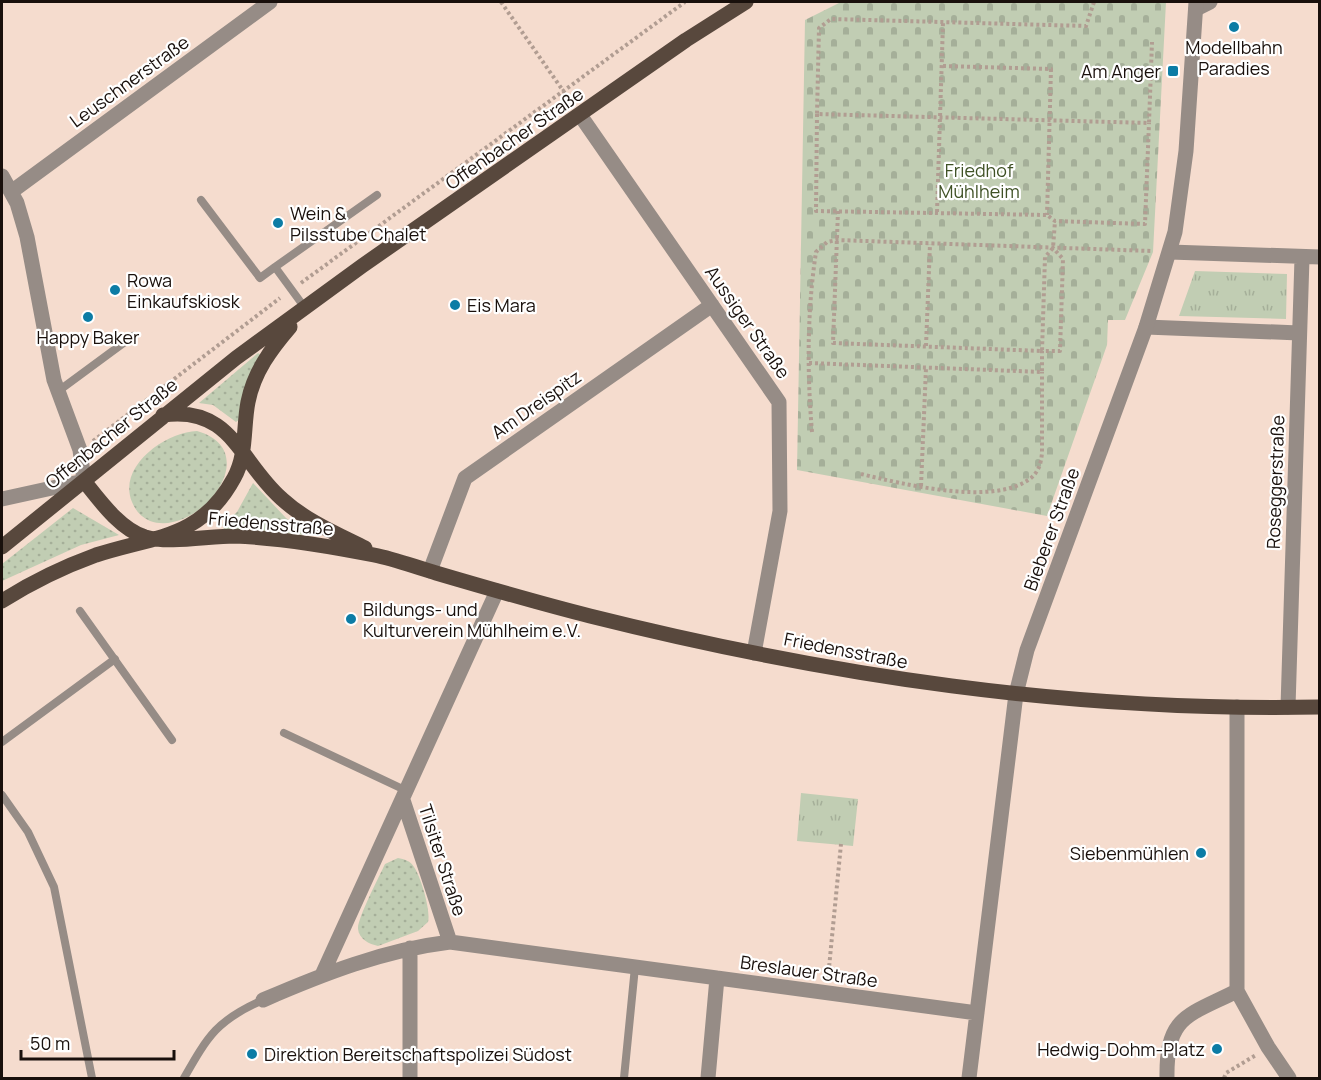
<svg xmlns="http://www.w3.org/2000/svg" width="1321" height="1080" viewBox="0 0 1321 1080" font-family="Manrope,sans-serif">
<defs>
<pattern id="grass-dots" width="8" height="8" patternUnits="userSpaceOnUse" patternTransform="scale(1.5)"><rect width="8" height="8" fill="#c1cdb3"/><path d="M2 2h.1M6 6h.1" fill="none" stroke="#a5af99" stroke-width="1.8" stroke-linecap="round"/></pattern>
<pattern id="cemetery-stones" width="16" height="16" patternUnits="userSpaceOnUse" patternTransform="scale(1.5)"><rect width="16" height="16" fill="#c1cdb3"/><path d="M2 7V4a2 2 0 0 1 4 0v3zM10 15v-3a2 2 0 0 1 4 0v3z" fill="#a5af99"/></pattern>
<pattern id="park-tufts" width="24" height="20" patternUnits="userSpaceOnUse" patternTransform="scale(1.5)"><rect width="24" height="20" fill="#c1cdb3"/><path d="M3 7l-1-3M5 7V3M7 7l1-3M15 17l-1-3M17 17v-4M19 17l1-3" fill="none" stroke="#a5af99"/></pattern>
</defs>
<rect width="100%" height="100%" fill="#f5dcce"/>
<path fill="url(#grass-dots)" d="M 258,353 L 261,355 L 239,420 L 236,422 L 213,405 L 199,403 Z
M 197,431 C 267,451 198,538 150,521 C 141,517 135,510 132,502 C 117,466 166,432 197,431 Z
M 253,483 L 286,518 L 304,530 L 303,535 L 246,529 L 224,529 L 222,525 L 237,512 Z
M 73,508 L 119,535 L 81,545 L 2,581 L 2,564 Z
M 398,858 C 404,859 411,861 414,867 C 421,877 431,911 428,922 L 418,931 L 378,946 C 369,944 359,939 358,929 C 357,919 380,875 385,864 Z"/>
<path fill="url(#cemetery-stones)" d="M 841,2 L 1166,2 L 1153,252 L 1125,320 L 1108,320 L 1107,345 L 1047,516 L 797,470 L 805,20 Z"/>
<path fill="url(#park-tufts)" d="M 1195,271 L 1287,274 L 1286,319 L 1179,316 Z
M 801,793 L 858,799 L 853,846 L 797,841 Z"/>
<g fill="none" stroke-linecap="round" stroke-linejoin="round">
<path stroke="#b19d92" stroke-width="4" stroke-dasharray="3 3" stroke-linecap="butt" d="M 501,2 L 571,102
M 1094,2 L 1086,26 L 831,19 L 819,28 L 817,114 L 1149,123 L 1152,42
M 943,66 L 1051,69 L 1047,215
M 817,114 L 816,211 L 1047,215 L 1055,221 L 1145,224 L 1149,123
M 838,211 L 833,343 L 1042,351 L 1045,257 L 1053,248 L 1055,221
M 937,212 L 943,23
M 301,283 L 685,2
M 926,346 L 930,244
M 809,363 L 1042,372 L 1042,351 L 1060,351 L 1063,259 L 1053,248
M 812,432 C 807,372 807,312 816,252 L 827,242 L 837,240 L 1151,251
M 93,441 L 280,298
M 861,474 C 903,484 994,507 1031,478 C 1039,471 1041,463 1042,453 L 1042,372
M 921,486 L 926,368
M 828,978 L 841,844
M 1224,1078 L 1226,1073 L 1256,1055"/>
<path stroke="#968c86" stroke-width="8" d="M 201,200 L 260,278 L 275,267
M 305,308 L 275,267 L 377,195
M 57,392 L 133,336
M 80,611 L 172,740
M 284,733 L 407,791
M 2,742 L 115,659
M 2,795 L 28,832 L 54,887 L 92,1078
M 184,1078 C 208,1036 217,1020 263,1000
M 624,1078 L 635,967"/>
<path stroke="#968c86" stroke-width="15" d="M 1196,9 L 1210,2
M 580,115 L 779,402 L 780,511 L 754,653
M 2,176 L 17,203 L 27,237 L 54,380 L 80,450 L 84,481 L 2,499
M 11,192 L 270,2
M 1170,252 L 1320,257
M 1146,327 L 1299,333
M 430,571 L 465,478 L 712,305
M 1288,707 L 1302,258
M 403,800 L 450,942
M 322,975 L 497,591
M 1237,991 L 1237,707
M 263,1000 C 323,974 384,950 450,942 L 977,1013
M 410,1078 L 410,948
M 708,1078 L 717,978
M 969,1078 L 1016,694
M 1167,1078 C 1166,1016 1187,1016 1237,991 L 1268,1047 L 1289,1078"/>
<path stroke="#968c86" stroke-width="15" d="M 1016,694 L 1027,650 L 1146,327 L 1175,232 L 1186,151 L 1196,2"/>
<path stroke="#58483d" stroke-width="15" d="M 163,415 C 232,405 240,463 282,499 C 306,521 337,534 365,548
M 84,481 C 100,501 120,529 145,537 C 170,544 208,536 235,536 C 281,538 329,546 374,555 C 395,559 415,567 436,573 C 487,588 538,603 590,616 C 830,676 1071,712 1320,707
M 2,547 L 236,358 L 362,266 L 686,40 L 746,2
M 2,601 C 32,582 63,567 96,555 C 154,536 201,539 234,478 C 247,455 243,427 248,402 C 254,372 271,349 290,327"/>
</g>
<g fill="#0c7ca5" stroke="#fff" stroke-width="2">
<circle cx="1234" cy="27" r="6"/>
<rect x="1167" y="65" width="12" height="12" rx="3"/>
<circle cx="278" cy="223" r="6"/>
<circle cx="115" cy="290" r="6"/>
<circle cx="455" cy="305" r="6"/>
<circle cx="88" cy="317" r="6"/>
<circle cx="351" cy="619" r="6"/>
<circle cx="1201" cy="853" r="6"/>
<circle cx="1217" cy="1049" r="6"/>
<circle cx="252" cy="1054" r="6"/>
</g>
<g text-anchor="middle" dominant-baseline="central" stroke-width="4.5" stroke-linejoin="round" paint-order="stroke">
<g font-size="18" fill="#19100c" stroke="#fff" text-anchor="start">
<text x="1234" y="47" text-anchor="middle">Modellbahn<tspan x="1234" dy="21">Paradies</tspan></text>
<text x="1161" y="71" text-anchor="end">Am Anger</text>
<text x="290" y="213">Wein &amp;<tspan x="290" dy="21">Pilsstube Chalet</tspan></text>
<text x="127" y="280">Rowa<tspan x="127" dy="21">Einkaufskiosk</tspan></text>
<text x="467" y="305">Eis Mara</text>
<text x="88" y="337" text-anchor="middle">Happy Baker</text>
<text x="363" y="609">Bildungs- und<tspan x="363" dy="21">Kulturverein Mühlheim e.V.</tspan></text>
<text x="1189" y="853" text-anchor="end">Siebenmühlen</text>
<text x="1205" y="1049" text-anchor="end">Hedwig-Dohm-Platz</text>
<text x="264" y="1054">Direktion Bereitschaftspolizei Südost</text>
</g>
<g font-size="18" fill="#19100c" stroke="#fff">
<text transform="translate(129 81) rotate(-36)">Leuschnerstraße</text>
<text transform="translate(514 138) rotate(-35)">Offenbacher Straße</text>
<text transform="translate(748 322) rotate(55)">Aussiger Straße</text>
<text transform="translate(536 404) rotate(-35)">Am Dreispitz</text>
<text transform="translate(111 433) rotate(-39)">Offenbacher Straße</text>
<text transform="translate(1275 482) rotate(-88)">Roseggerstraße</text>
<text transform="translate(271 523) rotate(5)">Friedensstraße</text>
<text transform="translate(1051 529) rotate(-70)">Bieberer Straße</text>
<text transform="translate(846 650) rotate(11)">Friedensstraße</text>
<text transform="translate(443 860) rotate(72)">Tilsiter Straße</text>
<text transform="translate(809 971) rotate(8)">Breslauer Straße</text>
</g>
<g font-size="18" fill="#3f5125" stroke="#fff">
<text x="979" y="170">Friedhof<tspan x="979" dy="21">Mühlheim</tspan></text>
</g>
</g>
<rect width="1321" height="1080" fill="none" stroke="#19100c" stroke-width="6"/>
<path d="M21 1050v9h153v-9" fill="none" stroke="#19100c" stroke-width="3"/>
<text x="30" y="1050" font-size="18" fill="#19100c" stroke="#ffffff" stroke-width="4.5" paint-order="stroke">50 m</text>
</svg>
